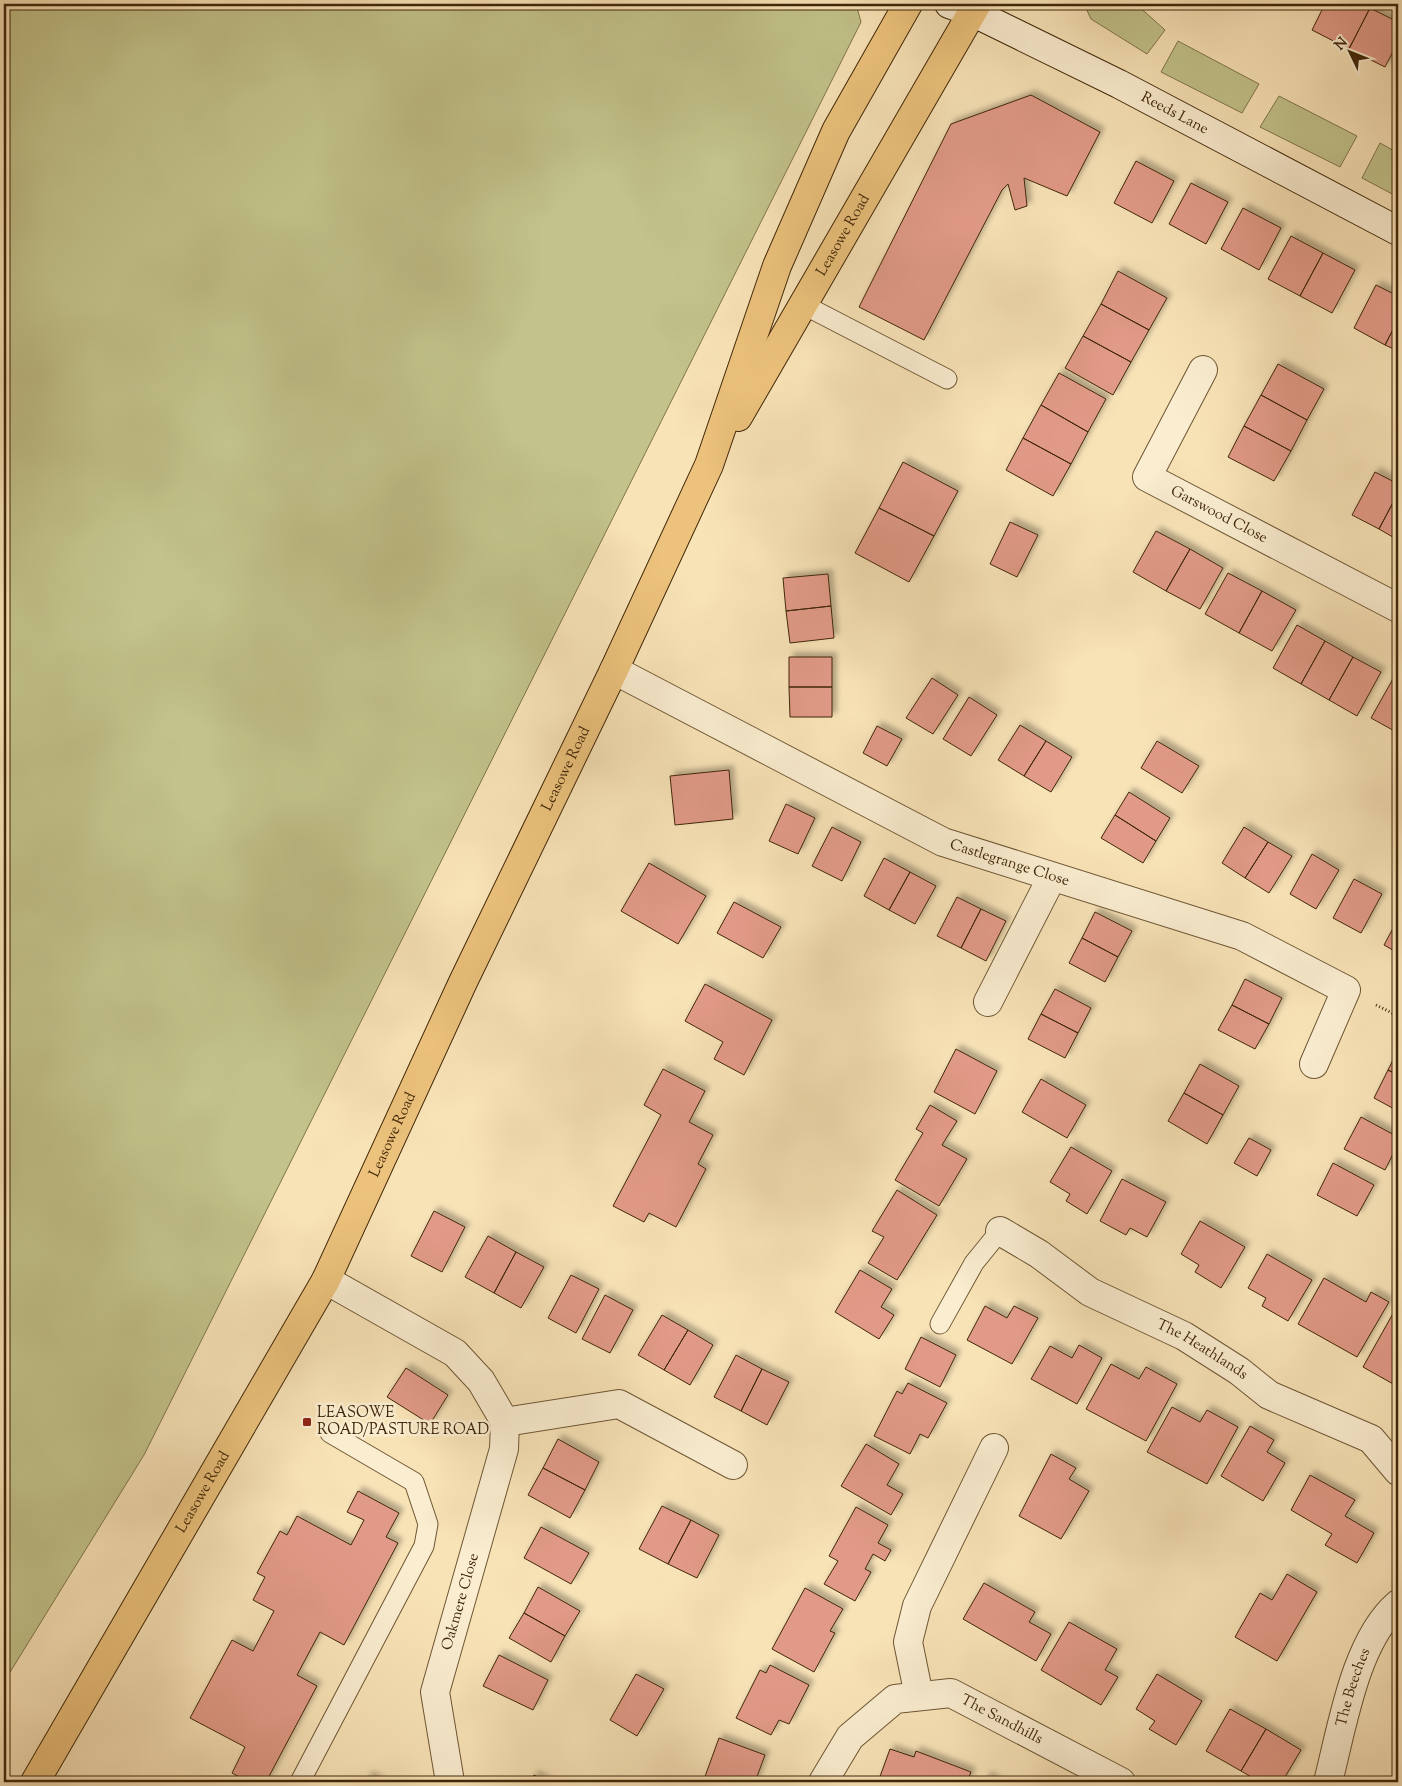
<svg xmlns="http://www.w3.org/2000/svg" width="1402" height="1786" viewBox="0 0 1402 1786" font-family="'Sorts Mill Goudy',serif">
<defs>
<filter id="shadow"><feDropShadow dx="4.5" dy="-4.5" stdDeviation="2.5" flood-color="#0004"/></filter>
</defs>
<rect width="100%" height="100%" fill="#f8e3b7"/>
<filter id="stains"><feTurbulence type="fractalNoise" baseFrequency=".004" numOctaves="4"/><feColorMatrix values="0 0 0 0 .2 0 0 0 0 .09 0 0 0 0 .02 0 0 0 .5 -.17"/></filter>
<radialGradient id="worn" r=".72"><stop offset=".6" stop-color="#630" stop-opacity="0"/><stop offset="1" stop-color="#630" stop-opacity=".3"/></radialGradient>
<path fill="#c2c28a" stroke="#81744a" d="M 4,4 L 856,4 L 861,22 L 144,1455 L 4,1682 Z
M 1084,4 L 1136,4 L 1165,30 L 1147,54 L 1091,19 Z
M 1178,41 L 1259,84 L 1242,113 L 1161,72 Z
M 1279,96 L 1357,136 L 1340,167 L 1260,127 Z
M 1380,143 L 1398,153 L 1398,197 L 1362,178 Z"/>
<path fill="#e19a87" stroke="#402709" filter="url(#shadow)" d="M 1325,4 L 1362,4 L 1370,8 L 1349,49 L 1312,30 Z
M 1370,8 L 1398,22 L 1398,42 L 1385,67 L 1349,49 Z
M 1031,95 L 1100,132 L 1067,196 L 1024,178 L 1027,206 L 1015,210 L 1008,184 L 1002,190 L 924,340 L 859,307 L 951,124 Z
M 1136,161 L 1174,181 L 1152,223 L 1114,203 Z
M 1191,183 L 1228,202 L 1206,244 L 1169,224 Z
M 1243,208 L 1281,228 L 1259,270 L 1221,249 Z
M 1291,236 L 1323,253 L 1300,296 L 1268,279 Z
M 1323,253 L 1355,270 L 1332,313 L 1300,296 Z
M 1118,271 L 1167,298 L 1149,330 L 1101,304 Z
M 1376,285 L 1398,296 L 1398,320 L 1385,345 L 1354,328 Z
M 1101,304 L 1149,330 L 1131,362 L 1083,336 Z
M 1398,320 L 1398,351 L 1385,345 Z
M 1083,336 L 1131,362 L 1113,395 L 1065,368 Z
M 1278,364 L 1324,389 L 1307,420 L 1261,395 Z
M 1059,373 L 1106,399 L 1088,432 L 1041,405 Z
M 1261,395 L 1307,420 L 1291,451 L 1244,426 Z
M 1041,405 L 1088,432 L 1071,464 L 1023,438 Z
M 1244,426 L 1291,451 L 1274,481 L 1228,457 Z
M 1023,438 L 1071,464 L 1053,496 L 1006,470 Z
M 903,462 L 958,491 L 934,536 L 879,508 Z
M 1375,472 L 1398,484 L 1398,493 L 1379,529 L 1352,515 Z
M 1398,493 L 1398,540 L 1379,529 Z
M 879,508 L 934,536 L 909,582 L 855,553 Z
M 1010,522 L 1038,535 L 1017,577 L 990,564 Z
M 1156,531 L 1190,549 L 1166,591 L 1133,572 Z
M 1190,549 L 1223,568 L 1200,609 L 1166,591 Z
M 1228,573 L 1262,591 L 1239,633 L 1205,614 Z
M 828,574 L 831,606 L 786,611 L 783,578 Z
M 1262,591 L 1296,610 L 1272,651 L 1239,633 Z
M 831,606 L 834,638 L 790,643 L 786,611 Z
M 1297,625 L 1325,641 L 1301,684 L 1273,668 Z
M 1325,641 L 1353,657 L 1329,700 L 1301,684 Z
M 789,657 L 832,657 L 832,687 L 789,687 Z
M 1353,657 L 1381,672 L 1357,716 L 1329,700 Z
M 1394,677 L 1398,679 L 1398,733 L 1371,718 Z
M 932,678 L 958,695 L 933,734 L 906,718 Z
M 789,687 L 832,687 L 832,717 L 790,717 Z
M 969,697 L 997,715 L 971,756 L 943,739 Z
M 1020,725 L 1046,741 L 1024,776 L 998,760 Z
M 877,726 L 902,739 L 887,766 L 863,753 Z
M 1046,741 L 1072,757 L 1051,792 L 1024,776 Z
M 1157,741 L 1199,766 L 1182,793 L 1141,768 Z
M 729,770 L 733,819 L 675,825 L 670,776 Z
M 1129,792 L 1170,818 L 1156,841 L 1115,815 Z
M 786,804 L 815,818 L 798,854 L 769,841 Z
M 1115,815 L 1156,841 L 1143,863 L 1101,838 Z
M 832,827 L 861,842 L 842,881 L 812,866 Z
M 1244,827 L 1268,842 L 1245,878 L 1222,863 Z
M 1268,842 L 1292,856 L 1269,893 L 1245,878 Z
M 1312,854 L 1339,870 L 1316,909 L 1290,894 Z
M 884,858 L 910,872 L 889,910 L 864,896 Z
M 649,863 L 706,896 L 678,944 L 621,911 Z
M 910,872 L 936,886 L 915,924 L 889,910 Z
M 1354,879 L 1382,894 L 1361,933 L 1333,918 Z
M 957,897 L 981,909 L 961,948 L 937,936 Z
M 734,902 L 781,927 L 763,958 L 717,933 Z
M 981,909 L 1006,921 L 986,961 L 961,948 Z
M 1095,912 L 1132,931 L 1118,957 L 1082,938 Z
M 1398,919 L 1398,953 L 1384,945 Z
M 1082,938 L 1118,957 L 1105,982 L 1069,963 Z
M 1245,979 L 1282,998 L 1269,1024 L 1232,1005 Z
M 705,984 L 772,1020 L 744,1075 L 714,1059 L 723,1042 L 685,1021 Z
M 1055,989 L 1091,1008 L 1078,1033 L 1041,1014 Z
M 1232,1005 L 1269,1024 L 1255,1049 L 1218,1030 Z
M 1041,1014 L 1078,1033 L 1065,1058 L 1028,1039 Z
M 956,1049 L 997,1071 L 975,1114 L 934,1092 Z
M 1398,1050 L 1398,1075 L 1388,1070 Z
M 1200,1064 L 1239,1086 L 1223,1115 L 1184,1093 Z
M 663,1069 L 705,1091 L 689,1122 L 713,1135 L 698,1164 L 706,1169 L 676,1227 L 649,1213 L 644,1222 L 613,1206 L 661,1115 L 644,1105 Z
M 1388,1070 L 1398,1075 L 1398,1111 L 1374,1098 Z
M 1041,1079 L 1086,1105 L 1067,1138 L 1022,1112 Z
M 1184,1093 L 1223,1115 L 1207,1144 L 1168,1121 Z
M 930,1105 L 957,1121 L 942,1145 L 967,1159 L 939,1206 L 895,1180 L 923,1133 L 916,1129 Z
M 1361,1117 L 1398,1137 L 1398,1144 L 1385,1170 L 1344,1149 Z
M 1249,1138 L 1271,1150 L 1257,1176 L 1234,1163 Z
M 1071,1147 L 1112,1171 L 1087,1214 L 1066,1201 L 1070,1194 L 1050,1182 Z
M 1333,1163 L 1374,1185 L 1357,1216 L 1317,1195 Z
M 1122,1179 L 1166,1202 L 1147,1237 L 1130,1228 L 1126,1235 L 1100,1221 Z
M 897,1190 L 937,1215 L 897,1280 L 868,1263 L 884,1237 L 872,1231 Z
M 434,1211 L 465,1227 L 442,1272 L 411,1256 Z
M 1200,1221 L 1245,1247 L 1221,1288 L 1195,1272 L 1199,1265 L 1181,1254 Z
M 488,1236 L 516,1252 L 494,1293 L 465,1277 Z
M 516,1252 L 544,1267 L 521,1308 L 494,1293 Z
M 1267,1254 L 1312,1280 L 1288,1321 L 1262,1306 L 1266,1298 L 1248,1288 Z
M 860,1270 L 892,1289 L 881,1307 L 894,1315 L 879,1339 L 835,1312 Z
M 571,1275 L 599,1289 L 576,1333 L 548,1318 Z
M 1324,1278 L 1366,1302 L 1371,1292 L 1389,1302 L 1357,1357 L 1298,1324 Z
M 605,1295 L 633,1310 L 610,1353 L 582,1339 Z
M 985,1306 L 1007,1318 L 1014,1306 L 1038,1318 L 1012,1364 L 967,1340 Z
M 1395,1310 L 1398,1312 L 1398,1379 L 1395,1385 L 1363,1367 Z
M 662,1315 L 688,1330 L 664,1370 L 638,1355 Z
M 688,1330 L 713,1345 L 690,1385 L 664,1370 Z
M 921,1337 L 956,1355 L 940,1387 L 905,1369 Z
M 1079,1345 L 1102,1358 L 1077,1404 L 1031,1379 L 1050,1346 L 1072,1358 Z
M 736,1355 L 762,1369 L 741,1411 L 714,1397 Z
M 1111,1364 L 1139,1379 L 1146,1367 L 1177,1384 L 1146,1441 L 1086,1409 Z
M 406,1368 L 448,1395 L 430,1424 L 387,1397 Z
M 762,1369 L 789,1382 L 767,1425 L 741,1411 Z
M 908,1383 L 947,1403 L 928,1438 L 920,1434 L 910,1454 L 874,1436 L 897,1391 L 902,1394 Z
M 1172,1407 L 1200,1422 L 1207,1410 L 1238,1427 L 1207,1484 L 1147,1452 Z
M 1250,1426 L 1274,1440 L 1267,1452 L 1285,1463 L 1263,1501 L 1221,1476 Z
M 558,1439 L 599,1462 L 585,1490 L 543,1468 Z
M 866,1444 L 899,1464 L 887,1485 L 903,1494 L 891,1515 L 841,1486 Z
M 1051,1454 L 1076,1468 L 1069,1479 L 1089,1491 L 1061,1539 L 1019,1516 Z
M 543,1468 L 585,1490 L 570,1518 L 528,1495 Z
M 1310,1475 L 1355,1500 L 1345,1516 L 1374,1533 L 1357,1563 L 1325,1545 L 1332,1534 L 1291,1510 Z
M 358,1491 L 399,1513 L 386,1537 L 398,1543 L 344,1645 L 320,1632 L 297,1675 L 317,1686 L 266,1782 L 249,1782 L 232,1773 L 245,1747 L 190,1718 L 232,1640 L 253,1651 L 274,1611 L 253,1600 L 265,1577 L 257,1573 L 280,1531 L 287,1535 L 297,1516 L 351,1545 L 364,1520 L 347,1512 Z
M 662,1506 L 691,1520 L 668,1564 L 639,1549 Z
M 856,1507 L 888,1525 L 878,1543 L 891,1550 L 885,1561 L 873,1554 L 865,1569 L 871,1572 L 855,1601 L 824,1584 L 838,1561 L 829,1556 Z
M 691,1520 L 719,1535 L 697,1578 L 668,1564 Z
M 541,1527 L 589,1553 L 571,1584 L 524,1558 Z
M 1287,1574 L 1317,1592 L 1277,1661 L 1235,1637 L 1260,1593 L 1272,1600 Z
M 984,1583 L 1035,1612 L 1029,1622 L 1051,1634 L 1036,1661 L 963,1619 Z
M 538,1587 L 580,1611 L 565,1636 L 524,1613 Z
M 805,1588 L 843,1609 L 830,1631 L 835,1633 L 814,1672 L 772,1649 Z
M 524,1613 L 565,1636 L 551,1662 L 509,1638 Z
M 1069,1622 L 1117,1649 L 1105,1670 L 1118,1677 L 1101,1705 L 1041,1670 Z
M 499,1655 L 548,1680 L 533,1710 L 483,1686 Z
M 770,1665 L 809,1685 L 789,1724 L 779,1720 L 771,1735 L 736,1718 L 760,1670 L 766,1673 Z
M 636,1674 L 664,1689 L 637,1736 L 610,1720 Z
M 1157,1674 L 1202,1701 L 1176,1745 L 1149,1729 L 1155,1721 L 1136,1709 Z
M 1230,1709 L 1266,1729 L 1241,1771 L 1206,1751 Z
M 1266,1729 L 1301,1750 L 1282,1782 L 1260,1782 L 1241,1771 Z
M 719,1738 L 765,1755 L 755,1782 L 703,1782 Z
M 890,1749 L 914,1757 L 916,1751 L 971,1772 L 967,1782 L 878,1782 Z
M 534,1775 L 548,1782 L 531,1782 Z
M 368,1776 L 381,1782 L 365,1782 Z
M 987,1776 L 998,1782 L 983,1782 Z"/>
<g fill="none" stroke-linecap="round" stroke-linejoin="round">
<defs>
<path id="lane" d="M 804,305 L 947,379
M 940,1324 L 974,1263 L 1000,1231
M 300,1782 L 424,1546 L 428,1524 L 414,1482 L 330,1433"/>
<g id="street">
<path id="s1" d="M 1203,370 L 1147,477 L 1398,608"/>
<path id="s2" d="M 614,670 L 943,842 L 1242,936 L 1346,990 L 1314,1064"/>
<path d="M 988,1002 L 1052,877"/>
<path id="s3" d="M 1000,1231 L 1039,1254 L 1090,1292 L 1184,1336 L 1239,1371 L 1269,1395 L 1371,1439 L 1398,1471"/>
<path d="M 326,1280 L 455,1353 L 481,1381 L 505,1422 L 504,1449 L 435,1692 L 450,1782"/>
<path d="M 505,1422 L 619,1404 L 733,1465"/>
<path d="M 919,1696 L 908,1642 L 917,1606 L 994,1448"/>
<path id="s4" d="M 823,1782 L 850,1737 L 895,1699 L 951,1693 L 1121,1782"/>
<path id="s5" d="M 1328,1782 C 1342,1728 1355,1641 1398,1604"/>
</g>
<g id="secondary">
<path id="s6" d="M 949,4 L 972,12 L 1119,84 L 1398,231"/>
</g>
<g id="primary">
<path id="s7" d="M 738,417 L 977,4"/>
<path id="s8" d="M 35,1782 L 326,1280 L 463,982 L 614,670 L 709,465 L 777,266 L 836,131 L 908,4"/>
</g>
</defs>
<use href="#lane" stroke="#6e5634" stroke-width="21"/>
<use href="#street" stroke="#6e5634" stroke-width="30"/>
<use href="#secondary" stroke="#402709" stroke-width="30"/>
<use href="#primary" stroke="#402709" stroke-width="30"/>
<path stroke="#402709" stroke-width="3" stroke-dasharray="1 2.5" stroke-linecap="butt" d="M 1376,1005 L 1398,1016"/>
<use href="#lane" stroke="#faedd0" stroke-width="19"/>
<use href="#street" stroke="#faedd0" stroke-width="28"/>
<use href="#secondary" stroke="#faedd0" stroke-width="28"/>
<use href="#primary" stroke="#ecc27c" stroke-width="28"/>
</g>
<rect fill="#8f2418" stroke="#faedd0" stroke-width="2" x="302" y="1417" width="10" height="10" rx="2.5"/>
<g text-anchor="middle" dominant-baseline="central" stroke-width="5" stroke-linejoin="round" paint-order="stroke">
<g font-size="15" fill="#402709" stroke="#faedd0">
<text stroke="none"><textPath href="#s6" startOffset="251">Reeds Lane</textPath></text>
<text stroke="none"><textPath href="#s7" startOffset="210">Leasowe Road</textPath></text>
<text stroke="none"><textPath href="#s1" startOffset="202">Garswood Close</textPath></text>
<text stroke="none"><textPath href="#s8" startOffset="1145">Leasowe Road</textPath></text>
<text stroke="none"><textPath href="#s2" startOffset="441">Castlegrange Close</textPath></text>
<text stroke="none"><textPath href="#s8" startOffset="740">Leasowe Road</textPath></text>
<text stroke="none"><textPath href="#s3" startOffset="235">The Heathlands</textPath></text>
<text stroke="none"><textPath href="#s8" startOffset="335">Leasowe Road</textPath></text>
<text transform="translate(461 1602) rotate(-74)">Oakmere Close</text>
<text stroke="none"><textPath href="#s5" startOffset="98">The Beeches</textPath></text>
<text stroke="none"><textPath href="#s4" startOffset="225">The Sandhills</textPath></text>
</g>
<g font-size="15" fill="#402709" stroke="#faedd0" text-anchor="start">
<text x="317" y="1413">LEASOWE<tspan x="317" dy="17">ROAD/PASTURE ROAD</tspan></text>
</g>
</g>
<rect width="1402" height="1786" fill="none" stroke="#f8e3b7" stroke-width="20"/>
<rect x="5" y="5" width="1392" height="1776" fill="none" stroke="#402709" stroke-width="2.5"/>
<rect x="10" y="10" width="1382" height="1766" fill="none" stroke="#402709"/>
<g transform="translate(1350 52) rotate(313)" stroke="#faedd0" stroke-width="4" paint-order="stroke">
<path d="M0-4L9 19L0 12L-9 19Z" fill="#402709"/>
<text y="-8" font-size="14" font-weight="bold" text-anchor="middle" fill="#402709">N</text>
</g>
<rect width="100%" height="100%" filter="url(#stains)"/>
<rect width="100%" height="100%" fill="url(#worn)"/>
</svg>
